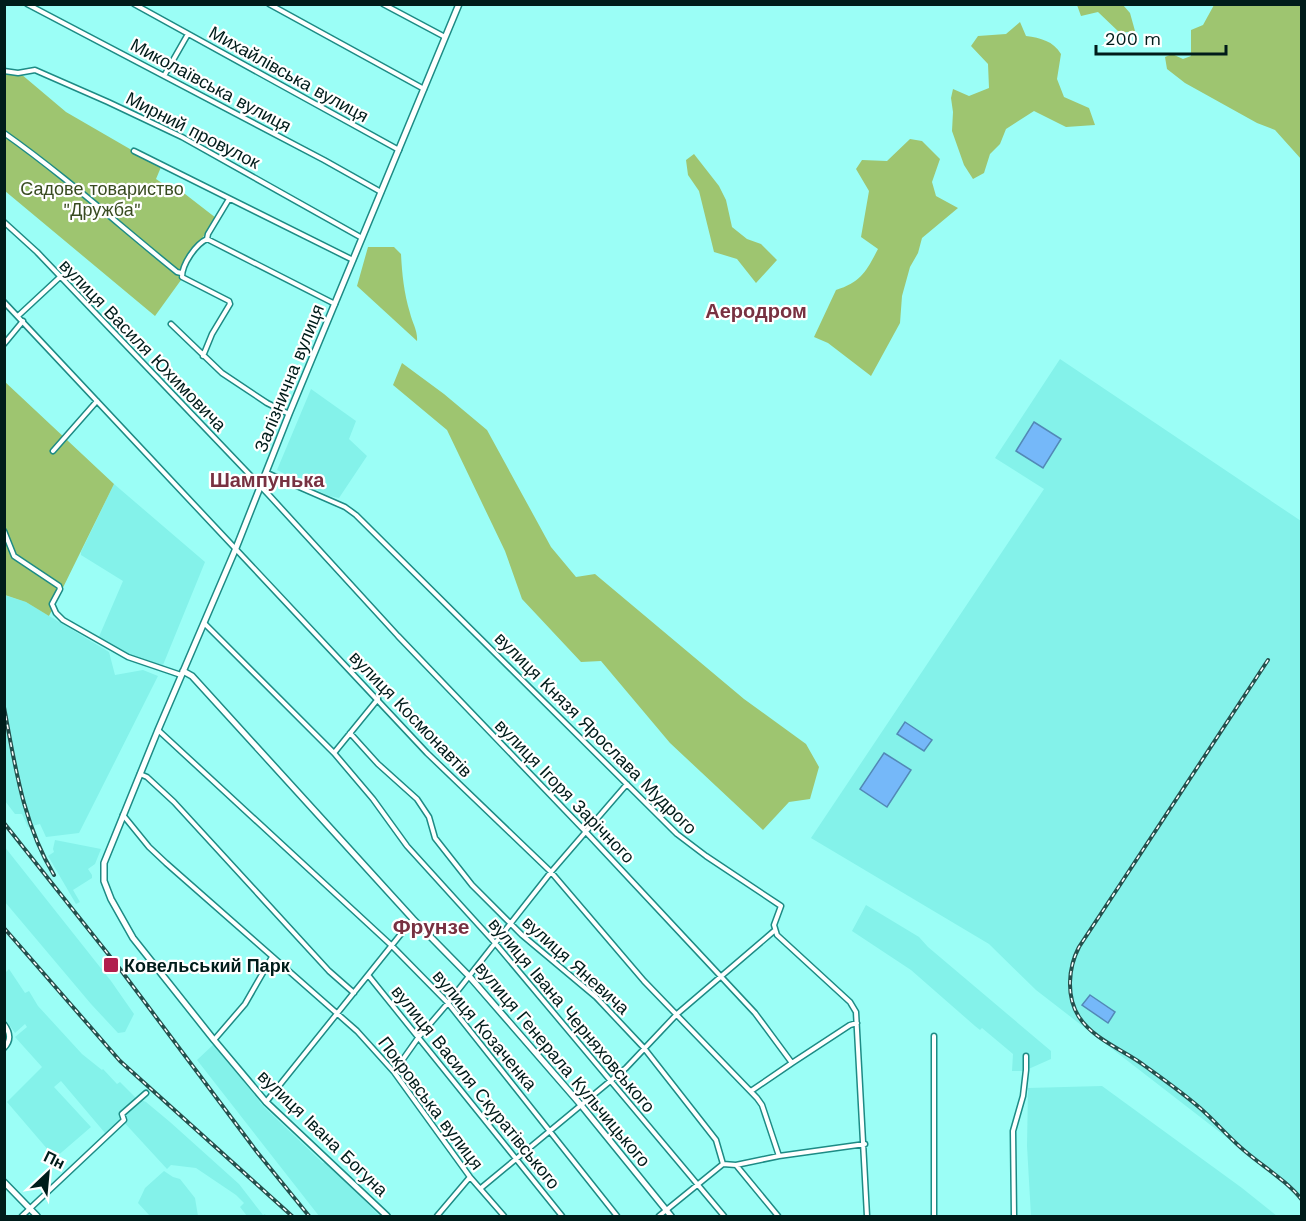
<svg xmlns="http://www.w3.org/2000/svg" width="1306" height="1221" viewBox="0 0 1306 1221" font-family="'Work Sans',sans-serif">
<rect width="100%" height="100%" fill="#9bfef6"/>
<path fill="#84f2ea" d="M 1060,359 L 1301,521 L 1301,1195 L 1036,990 L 989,944 L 811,838 L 1044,489 L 995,458 Z
M 311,389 L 356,421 L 349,439 L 367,456 L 339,498 L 329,496 L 277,470 Z
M 114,484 L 205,562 L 163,665 L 129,657 L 112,644 L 98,639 L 123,581 L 81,555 L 81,552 Z
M 4,595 L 26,602 L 109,652 L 115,675 L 143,670 L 158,676 L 79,833 L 46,837 L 40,824 L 28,827 L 22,814 L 15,814 L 5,801 Z
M 55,840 L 101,849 L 95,864 L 88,869 L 92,875 L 92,878 L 73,890 L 80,902 L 76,904 L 48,856 L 54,852 L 53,849 Z
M 4,846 L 111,981 L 134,1014 L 125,1032 L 118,1033 L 91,1004 L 5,902 Z
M 866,905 L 919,937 L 928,947 L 1051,1051 L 1051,1059 L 1024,1071 L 1012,1071 L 1013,1054 L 982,1028 L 980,1030 L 975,1026 L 911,970 L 852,931 Z
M 9,969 L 25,993 L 29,991 L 38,1006 L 82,1054 L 102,1070 L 103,1069 L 117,1084 L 120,1082 L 136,1098 L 146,1102 L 170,1122 L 239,1184 L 263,1215 L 265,1214 L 266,1216 L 247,1216 L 240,1207 L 244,1203 L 236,1195 L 196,1168 L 171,1165 L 167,1169 L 121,1119 L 105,1133 L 61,1081 L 54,1087 L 91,1127 L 55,1158 L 7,1102 L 42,1067 L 15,1037 L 27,1027 L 25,1024 L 15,1033 L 5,1019 L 5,973 Z
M 214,1044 L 264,1107 L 323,1163 L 325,1162 L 380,1216 L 319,1216 L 197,1060 Z
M 1102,1086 L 1242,1188 L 1277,1216 L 1031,1216 L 1027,1146 L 1028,1088 Z
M 164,1171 L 173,1177 L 180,1179 L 195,1198 L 198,1216 L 150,1216 L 138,1203 L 145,1188 Z"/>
<path fill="#9ec570" d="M 1077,5 L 1123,5 L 1130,13 L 1135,31 L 1120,33 L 1098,12 L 1081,16 Z
M 1214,5 L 1301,5 L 1301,159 L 1275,130 L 1257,123 L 1185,83 L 1167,69 L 1165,57 L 1172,54 L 1183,59 L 1191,56 L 1191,30 L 1203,25 Z
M 1020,22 L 1026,36 C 1041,38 1053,41 1061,54 L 1057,79 L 1064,97 L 1089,108 L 1095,125 L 1066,127 L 1034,111 L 1006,129 L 1000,144 L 990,154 L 984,173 L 973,179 L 964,165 L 952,131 L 953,112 L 951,98 L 953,89 L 969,96 L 989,88 L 988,64 L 971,46 L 978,36 L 1006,34 Z
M 4,71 L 21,74 L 66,112 L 161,167 L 156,179 L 171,189 L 176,187 L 216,218 L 182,268 L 181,280 L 155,316 L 5,191 Z
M 910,139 L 922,141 L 940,159 L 932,182 L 936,196 L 958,208 L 922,238 L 918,253 L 910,267 L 902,296 L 900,323 L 871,376 L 828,343 L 814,337 L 836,290 C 861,282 866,272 878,249 L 861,237 L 869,191 L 856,169 L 862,160 L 887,161 Z
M 694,154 L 719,186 L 726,200 L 732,227 L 747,239 L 761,244 L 777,260 L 756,283 L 737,259 L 714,252 L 699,191 L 688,175 L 686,160 Z
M 368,247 L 394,247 L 401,254 C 402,274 404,293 410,313 C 412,322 418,331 417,341 L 357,286 Z
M 402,363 L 444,394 L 487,430 L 551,547 L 576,577 L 595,574 L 744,699 L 806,744 L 819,767 L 810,799 L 789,802 L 763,830 L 670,743 L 601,661 L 581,662 L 522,599 L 505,551 L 447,430 L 393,385 Z
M 4,381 L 114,484 L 49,616 L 26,602 L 5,595 Z"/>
<path fill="#75b8f9" stroke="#5289b6" stroke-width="1.5" d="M 1034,422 L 1061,439 L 1043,468 L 1016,451 Z
M 905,722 L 932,740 L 924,751 L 897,734 Z
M 884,753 L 911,770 L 887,807 L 860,789 Z
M 1090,995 L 1115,1012 L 1108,1023 L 1082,1005 Z"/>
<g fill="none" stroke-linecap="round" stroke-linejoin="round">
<defs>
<path id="street" d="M 27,4 L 324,160 L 381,192
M 134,4 L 399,150
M 269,4 L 424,89
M 383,4 L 445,37
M 4,71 L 18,73 L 35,70 L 108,102 L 182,137 L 362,238
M 164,76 L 188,34
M 4,133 C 65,176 120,226 177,272 L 181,273
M 134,151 L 353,260
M 4,222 L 37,252 L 268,494 L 398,636 L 585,831 L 755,1013 L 792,1063 L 850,1025 L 857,1023
M 207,239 L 208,234 L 229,199
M 4,302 L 427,753 L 551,872 L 644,981 L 757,1098 L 762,1105 L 779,1156
M 18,316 L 60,277
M 171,324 L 222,373 L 267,403 L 289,414
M 4,344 L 23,321
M 203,356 L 212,334 L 230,304 L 229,301 L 182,277 C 182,264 196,244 207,239 L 335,304
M 53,451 L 97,401
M 267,473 L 345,507 L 356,515 L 677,834 L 706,856 L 781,906 L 774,925 L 777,935 L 850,1002 L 856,1012 L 867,1216
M 4,531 L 14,556 L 59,586 L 60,589 L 52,604 L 56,613 L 63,620 L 128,657 L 181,675
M 204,623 L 334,753 L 373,799 L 407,846 L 495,943 L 724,1216
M 158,730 L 391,945 L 448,1003 L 617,1216
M 350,733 L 378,764 L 417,799 L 429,817 L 435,838 L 472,885 L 522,935 L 596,997 L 644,1048 L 716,1140 L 723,1164 L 736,1165 L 778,1216
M 334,753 L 378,699
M 140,774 L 147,777 L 174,802 L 329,971 L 354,993
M 123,815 L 149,847 L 166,863 L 357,1031 L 394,1072 L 470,1177 L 504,1216
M 368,975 L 562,1216
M 4,1024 C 10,1032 12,1040 4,1048
M 214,1040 L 245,1004 L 272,957
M 394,1072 L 418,1038 L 448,1003 L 551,872 L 627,784
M 751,1091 L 792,1063
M 266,1102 L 413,919
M 736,1165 L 779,1156 L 865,1144
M 481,1188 L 626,1068 L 677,1014 L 774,931
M 22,1216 L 124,1120 L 122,1114 L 146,1093
M 437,1216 L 470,1177
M 659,1216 L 723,1164
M 934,1216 L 934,1036
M 1014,1216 L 1013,1131 L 1023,1096 L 1026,1070 L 1026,1056"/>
<path id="secondary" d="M 183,671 L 192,676 L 413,919 L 469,976 L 581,1105 L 671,1216
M 4,1182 L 37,1216
M 387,1216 L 266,1102 L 214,1040 L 133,938 L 111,899 L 104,881 L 104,863 L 158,730 L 236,548 L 289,414 L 459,4"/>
</defs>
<use href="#street" stroke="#1d8b85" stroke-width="7"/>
<use href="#secondary" stroke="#1d8b85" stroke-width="8"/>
<use href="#street" stroke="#fff" stroke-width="4"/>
<use href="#secondary" stroke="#fff" stroke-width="5"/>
<defs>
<path id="rail" d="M 1268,660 L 1079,947 C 1068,968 1066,997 1079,1017 C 1094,1040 1124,1050 1145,1066 C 1163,1079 1183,1093 1200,1108 C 1216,1122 1230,1139 1246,1152 C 1265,1168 1287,1181 1302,1200
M 4,707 C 15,765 23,824 54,875
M 4,823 L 120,969 L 257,1152 L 309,1216
M 4,928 L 120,1061 L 292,1216"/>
</defs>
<use href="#rail" stroke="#24504d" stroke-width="4"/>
<use href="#rail" stroke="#fff" stroke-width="1.5" stroke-dasharray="4.5" stroke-linecap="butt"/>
</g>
<rect fill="#b11f4d" stroke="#fff" stroke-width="2" x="103" y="957" width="16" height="16" rx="3"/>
<g text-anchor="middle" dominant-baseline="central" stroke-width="4.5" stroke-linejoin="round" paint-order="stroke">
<g font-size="18" fill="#001c1a" stroke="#fff">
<text transform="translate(289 74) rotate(29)">Михайлівська вулиця</text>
<text transform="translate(211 85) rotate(28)">Миколаївська вулиця</text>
<text transform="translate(193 130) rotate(27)">Мирний провулок</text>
<text transform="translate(143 345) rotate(46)">вулиця Василя Юхимовича</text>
<text transform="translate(289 378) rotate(-68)">Залізнична вулиця</text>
<text transform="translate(411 714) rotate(46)">вулиця Космонавтів</text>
<text transform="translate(596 733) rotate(45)">вулиця Князя Ярослава Мудрого</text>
<text transform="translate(565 791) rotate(46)">вулиця Ігоря Зарічного</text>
<text transform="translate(576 965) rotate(42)">вулиця Яневича</text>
<text transform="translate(572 1015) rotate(50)">вулиця Івана Черняховського</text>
<text transform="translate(485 1030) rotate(50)">вулиця Козаченка</text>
<text transform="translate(563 1064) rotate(50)">вулиця Генерала Кульчицького</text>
<text transform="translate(476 1087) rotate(51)">вулиця Василя Скуратівського</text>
<text transform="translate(431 1103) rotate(53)">Покровська вулиця</text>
<text transform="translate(323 1133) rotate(44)">вулиця Івана Богуна</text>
</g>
<g font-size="18" fill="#384b20" stroke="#fff">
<text x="102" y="188">Садове товариство<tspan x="102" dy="21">"Дружба"</tspan></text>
</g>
<g font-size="18" font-weight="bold" fill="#001c1a" stroke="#fff" text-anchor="start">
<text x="124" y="965">Ковельський Парк</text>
</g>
<g font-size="20" font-weight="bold" fill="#783141" stroke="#fff">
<text x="756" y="311">Аеродром</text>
<text x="267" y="480">Шампунька</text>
</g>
<g font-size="21" font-weight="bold" fill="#783141" stroke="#fff">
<text x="431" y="926">Фрунзе</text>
</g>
</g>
<rect width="1306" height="1221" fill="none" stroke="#001c1a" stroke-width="12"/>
<g transform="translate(48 1173) rotate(26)" stroke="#ffffff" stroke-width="4.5" paint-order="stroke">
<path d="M0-4.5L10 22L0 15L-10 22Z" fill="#001c1a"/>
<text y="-9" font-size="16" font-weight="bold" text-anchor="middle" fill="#001c1a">Пн</text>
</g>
<path d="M1096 45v9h130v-9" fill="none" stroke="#001c1a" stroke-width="3"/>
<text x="1105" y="45" font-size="18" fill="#001c1a" stroke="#ffffff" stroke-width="4.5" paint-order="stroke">200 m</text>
</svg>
